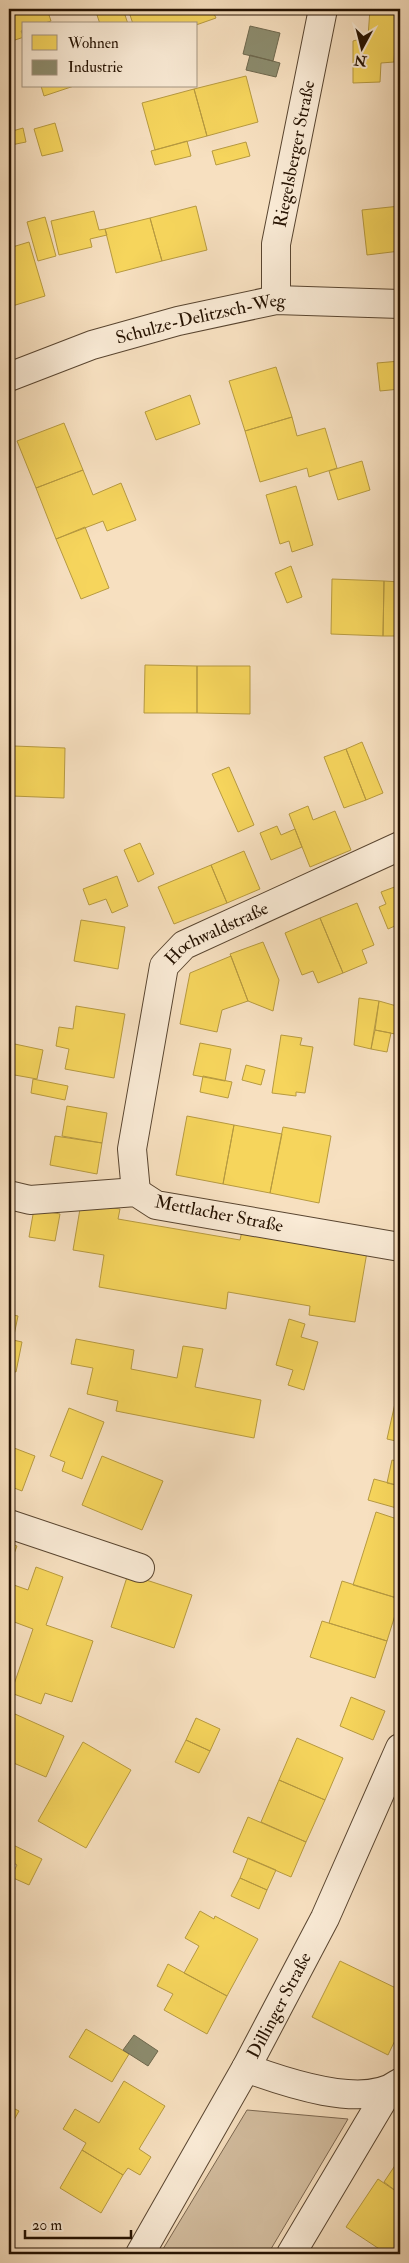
<svg xmlns="http://www.w3.org/2000/svg" width="409" height="2263" viewBox="0 0 409 2263" font-family="'IM FELL Double Pica',serif">
<rect width="100%" height="100%" fill="#f7e0c0"/>
<filter id="stains"><feTurbulence type="fractalNoise" baseFrequency=".004" numOctaves="4"/><feColorMatrix values="0 0 0 0 .2 0 0 0 0 .09 0 0 0 0 .02 0 0 0 .5 -.17"/></filter>
<radialGradient id="worn" r=".72"><stop offset=".6" stop-color="#630" stop-opacity="0"/><stop offset="1" stop-color="#630" stop-opacity=".3"/></radialGradient>
<path fill="#d3bd9f" stroke="#7c6750" d="M 247,2110 L 348,2119 L 268,2254 L 160,2254 Z"/>
<path fill="#f6d55c" stroke="#b79a40" d="M 9,9 L 24,9 L 25,14 L 47,9 L 51,21 L 42,24 L 24,24 L 24,30 L 21,31 L 24,37 L 9,42 Z
M 95,9 L 123,9 L 128,24 L 100,24 Z
M 128,9 L 212,9 L 216,18 L 196,25 L 133,24 Z
M 370,9 L 400,9 L 400,47 L 395,46 L 394,62 L 381,63 L 380,82 L 353,83 L 353,41 L 368,37 Z
M 246,76 L 258,122 L 207,136 L 194,89 Z
M 41,86 L 74,86 L 44,96 Z
M 194,89 L 207,136 L 155,150 L 142,103 Z
M 55,123 L 63,151 L 42,156 L 34,129 Z
M 23,128 L 26,142 L 11,145 L 9,132 Z
M 187,141 L 191,156 L 155,165 L 151,151 Z
M 246,142 L 250,156 L 216,165 L 212,151 Z
M 196,206 L 207,250 L 162,261 L 150,218 Z
M 400,206 L 400,251 L 367,255 L 362,210 Z
M 94,211 L 99,230 L 105,229 L 107,235 L 90,239 L 92,247 L 59,255 L 51,221 Z
M 45,217 L 56,256 L 38,261 L 27,222 Z
M 150,218 L 162,261 L 116,273 L 105,229 Z
M 29,242 L 45,296 L 9,307 L 9,248 Z
M 400,361 L 400,389 L 380,391 L 377,363 Z
M 276,367 L 292,417 L 245,431 L 229,381 Z
M 190,395 L 200,424 L 156,440 L 145,412 Z
M 292,417 L 297,436 L 325,428 L 337,468 L 309,477 L 307,468 L 260,482 L 245,431 Z
M 64,423 L 83,470 L 36,488 L 17,441 Z
M 362,461 L 370,490 L 338,500 L 329,471 Z
M 83,470 L 93,495 L 121,483 L 136,520 L 107,531 L 103,521 L 56,539 L 36,488 Z
M 296,486 L 313,545 L 292,552 L 289,541 L 280,544 L 266,495 Z
M 85,527 L 109,588 L 81,599 L 56,539 Z
M 291,566 L 302,597 L 287,603 L 275,573 Z
M 332,579 L 384,581 L 383,636 L 331,634 Z
M 384,581 L 400,582 L 400,636 L 383,636 Z
M 145,665 L 197,666 L 197,713 L 144,713 Z
M 197,666 L 250,666 L 250,714 L 197,713 Z
M 362,742 L 383,793 L 366,800 L 346,749 Z
M 9,746 L 14,746 L 12,796 L 9,796 Z
M 14,746 L 65,748 L 64,798 L 12,796 Z
M 346,749 L 366,800 L 344,808 L 324,757 Z
M 229,767 L 254,825 L 238,832 L 212,774 Z
M 308,806 L 313,820 L 335,811 L 351,850 L 310,867 L 289,814 Z
M 277,826 L 281,835 L 295,829 L 302,847 L 271,860 L 260,833 Z
M 140,843 L 154,874 L 138,882 L 124,850 Z
M 244,851 L 260,889 L 227,903 L 211,865 Z
M 211,865 L 227,903 L 174,924 L 158,887 Z
M 117,876 L 128,906 L 112,913 L 106,899 L 89,905 L 83,889 Z
M 400,885 L 400,940 L 395,926 L 388,929 L 379,907 L 386,904 L 381,892 Z
M 357,903 L 374,945 L 362,950 L 367,963 L 343,973 L 320,918 Z
M 320,918 L 343,973 L 318,983 L 313,971 L 302,975 L 285,933 Z
M 81,920 L 125,927 L 118,969 L 74,961 Z
M 263,942 L 279,980 L 273,1011 L 248,1001 L 230,954 Z
M 231,956 L 248,1001 L 222,1010 L 217,1032 L 180,1024 L 190,973 Z
M 359,998 L 379,1001 L 371,1049 L 354,1045 Z
M 379,1001 L 400,1007 L 400,1035 L 375,1030 Z
M 76,1006 L 125,1014 L 114,1078 L 65,1069 L 69,1049 L 56,1046 L 59,1027 L 73,1029 Z
M 375,1030 L 391,1033 L 387,1052 L 371,1049 Z
M 281,1035 L 302,1038 L 300,1045 L 313,1047 L 305,1093 L 296,1092 L 296,1096 L 272,1093 Z
M 10,1043 L 43,1050 L 37,1079 L 9,1074 Z
M 200,1043 L 231,1049 L 225,1081 L 193,1075 Z
M 246,1065 L 265,1070 L 261,1085 L 242,1080 Z
M 203,1076 L 232,1082 L 228,1098 L 200,1092 Z
M 33,1079 L 68,1086 L 65,1100 L 31,1093 Z
M 67,1106 L 107,1113 L 102,1143 L 62,1136 Z
M 187,1116 L 234,1125 L 223,1184 L 176,1175 Z
M 234,1125 L 282,1134 L 270,1193 L 223,1184 Z
M 283,1127 L 331,1136 L 319,1203 L 270,1193 Z
M 55,1136 L 102,1143 L 97,1174 L 50,1165 Z
M 81,1203 L 120,1209 L 118,1219 L 240,1240 L 242,1231 L 367,1252 L 355,1322 L 309,1315 L 310,1306 L 228,1292 L 226,1309 L 99,1287 L 104,1255 L 73,1250 Z
M 34,1209 L 60,1214 L 55,1241 L 29,1237 Z
M 9,1314 L 18,1316 L 13,1340 L 22,1342 L 16,1372 L 9,1370 Z
M 289,1319 L 305,1324 L 301,1337 L 318,1342 L 304,1390 L 288,1385 L 293,1370 L 276,1365 Z
M 76,1339 L 134,1350 L 131,1369 L 177,1378 L 183,1346 L 203,1349 L 195,1387 L 261,1400 L 254,1438 L 116,1411 L 118,1401 L 87,1394 L 93,1368 L 71,1364 Z
M 400,1381 L 400,1442 L 387,1439 Z
M 69,1408 L 104,1422 L 82,1479 L 62,1471 L 65,1462 L 50,1456 Z
M 9,1446 L 35,1456 L 22,1491 L 9,1486 Z
M 102,1456 L 163,1481 L 142,1530 L 82,1505 Z
M 392,1460 L 400,1462 L 400,1486 L 387,1483 Z
M 374,1479 L 400,1486 L 400,1509 L 368,1500 Z
M 376,1512 L 400,1520 L 400,1599 L 353,1585 Z
M 9,1543 L 17,1546 L 9,1567 Z
M 36,1567 L 63,1577 L 46,1625 L 93,1641 L 72,1702 L 45,1693 L 41,1704 L 11,1693 L 33,1629 L 9,1620 L 9,1590 L 11,1584 L 28,1590 Z
M 128,1574 L 192,1595 L 174,1648 L 111,1627 Z
M 342,1581 L 400,1599 L 387,1641 L 329,1623 Z
M 322,1621 L 387,1641 L 375,1678 L 310,1657 Z
M 351,1697 L 385,1711 L 373,1740 L 340,1726 Z
M 15,1714 L 64,1736 L 46,1777 L 9,1761 L 9,1729 Z
M 196,1718 L 220,1729 L 210,1751 L 186,1740 Z
M 297,1738 L 343,1758 L 325,1800 L 279,1780 Z
M 186,1740 L 210,1751 L 199,1773 L 175,1762 Z
M 83,1742 L 131,1770 L 86,1848 L 38,1821 Z
M 279,1780 L 325,1800 L 306,1842 L 261,1822 Z
M 248,1817 L 306,1842 L 291,1877 L 233,1852 Z
M 9,1843 L 42,1859 L 29,1885 L 11,1877 L 17,1865 L 9,1860 Z
M 248,1858 L 276,1870 L 267,1890 L 240,1878 Z
M 240,1878 L 267,1890 L 259,1909 L 231,1896 Z
M 200,1911 L 214,1919 L 215,1916 L 258,1939 L 227,1996 L 184,1973 L 199,1946 L 185,1938 Z
M 340,1961 L 400,1990 L 400,2030 L 388,2055 L 312,2017 Z
M 168,1964 L 227,1996 L 207,2034 L 164,2010 L 173,1994 L 157,1986 Z
M 86,2029 L 129,2054 L 112,2082 L 69,2057 Z
M 124,2081 L 165,2106 L 139,2149 L 151,2157 L 140,2175 L 128,2168 L 123,2175 L 82,2150 L 86,2143 L 63,2129 L 75,2109 L 99,2123 Z
M 9,2106 L 19,2111 L 9,2129 Z
M 82,2150 L 123,2175 L 101,2213 L 60,2188 Z
M 400,2158 L 400,2194 L 384,2182 Z
M 378,2179 L 400,2194 L 400,2254 L 387,2254 L 346,2227 Z"/>
<path fill="#8c8c6e" stroke="#6d674d" d="M 250,26 L 280,33 L 273,61 L 243,54 Z
M 250,55 L 280,63 L 276,77 L 246,70 Z
M 134,2035 L 158,2051 L 148,2066 L 123,2050 Z"/>
<g fill="none" stroke-linecap="round" stroke-linejoin="round">
<defs>
<g id="minor">
<path id="s1" d="M 276,300 L 276,244 L 323,9"/>
<path id="s2" d="M 9,377 L 92,345 L 178,321 L 276,300 L 400,304"/>
<path id="s3" d="M 136,1192 L 132,1149 L 164,966 L 184,945 L 400,846"/>
<path d="M 9,1195 L 30,1200 L 136,1192 L 156,1205 L 400,1247"/>
<path d="M 9,1524 L 140,1568"/>
<path d="M 246,2068 C 284,2082 364,2110 399,2083"/>
<path id="s4" d="M 140,2254 L 246,2068 L 325,1918 L 400,1748"/>
<path d="M 291,2254 L 388,2091"/>
</g>
</defs>
<use href="#minor" stroke="#594530" stroke-width="30"/>
<use href="#minor" stroke="#faebd6" stroke-width="28"/>
</g>
<g text-anchor="middle" dominant-baseline="central" stroke-width="5" stroke-linejoin="round" paint-order="stroke">
<g font-size="18" fill="#241100" stroke="#faebd6">
<text stroke="none"><textPath href="#s1" startOffset="148">Riegelsberger Straße</textPath></text>
<text stroke="none"><textPath href="#s2" startOffset="201">Schulze-Delitzsch-Weg</textPath></text>
<text stroke="none"><textPath href="#s3" startOffset="292">Hochwaldstraße</textPath></text>
<text transform="translate(219 1214) rotate(11)">Mettlacher Straße</text>
<text stroke="none"><textPath href="#s4" startOffset="285">Dillinger Straße</textPath></text>
</g>
</g>
<rect width="409" height="2263" fill="none" stroke="#f7e0c0" stroke-width="30"/>
<rect x="10" y="10" width="389" height="2243" fill="none" stroke="#241100" stroke-width="2.5"/>
<rect x="15" y="15" width="379" height="2233" fill="none" stroke="#241100"/>
<rect x="22" y="22" width="175" height="65" fill="#faebd6" stroke="#a49480"/>
<rect x="32" y="35" width="25" height="15" fill="#f6d55c" stroke="#a49480"/>
<text x="68" y="48" font-size="15" fill="#241100">Wohnen</text>
<rect x="32" y="60" width="25" height="15" fill="#8c8c6e" stroke="#a49480"/>
<text x="68" y="72" font-size="15" fill="#241100">Industrie</text>
<g transform="translate(362 48) rotate(187)" stroke="#faebd6" stroke-width="4" paint-order="stroke">
<path d="M0-4L9 19L0 12L-9 19Z" fill="#241100"/>
<text y="-8" font-size="14" font-weight="bold" text-anchor="middle" fill="#241100">N</text>
</g>
<path d="M25 2230v8h106v-8" fill="none" stroke="#241100" stroke-width="2.5"/>
<text x="32" y="2230" font-size="15" fill="#241100" stroke="#faebd6" stroke-width="4" paint-order="stroke">20 m</text>
<rect width="100%" height="100%" filter="url(#stains)"/>
<rect width="100%" height="100%" fill="url(#worn)"/>
</svg>
